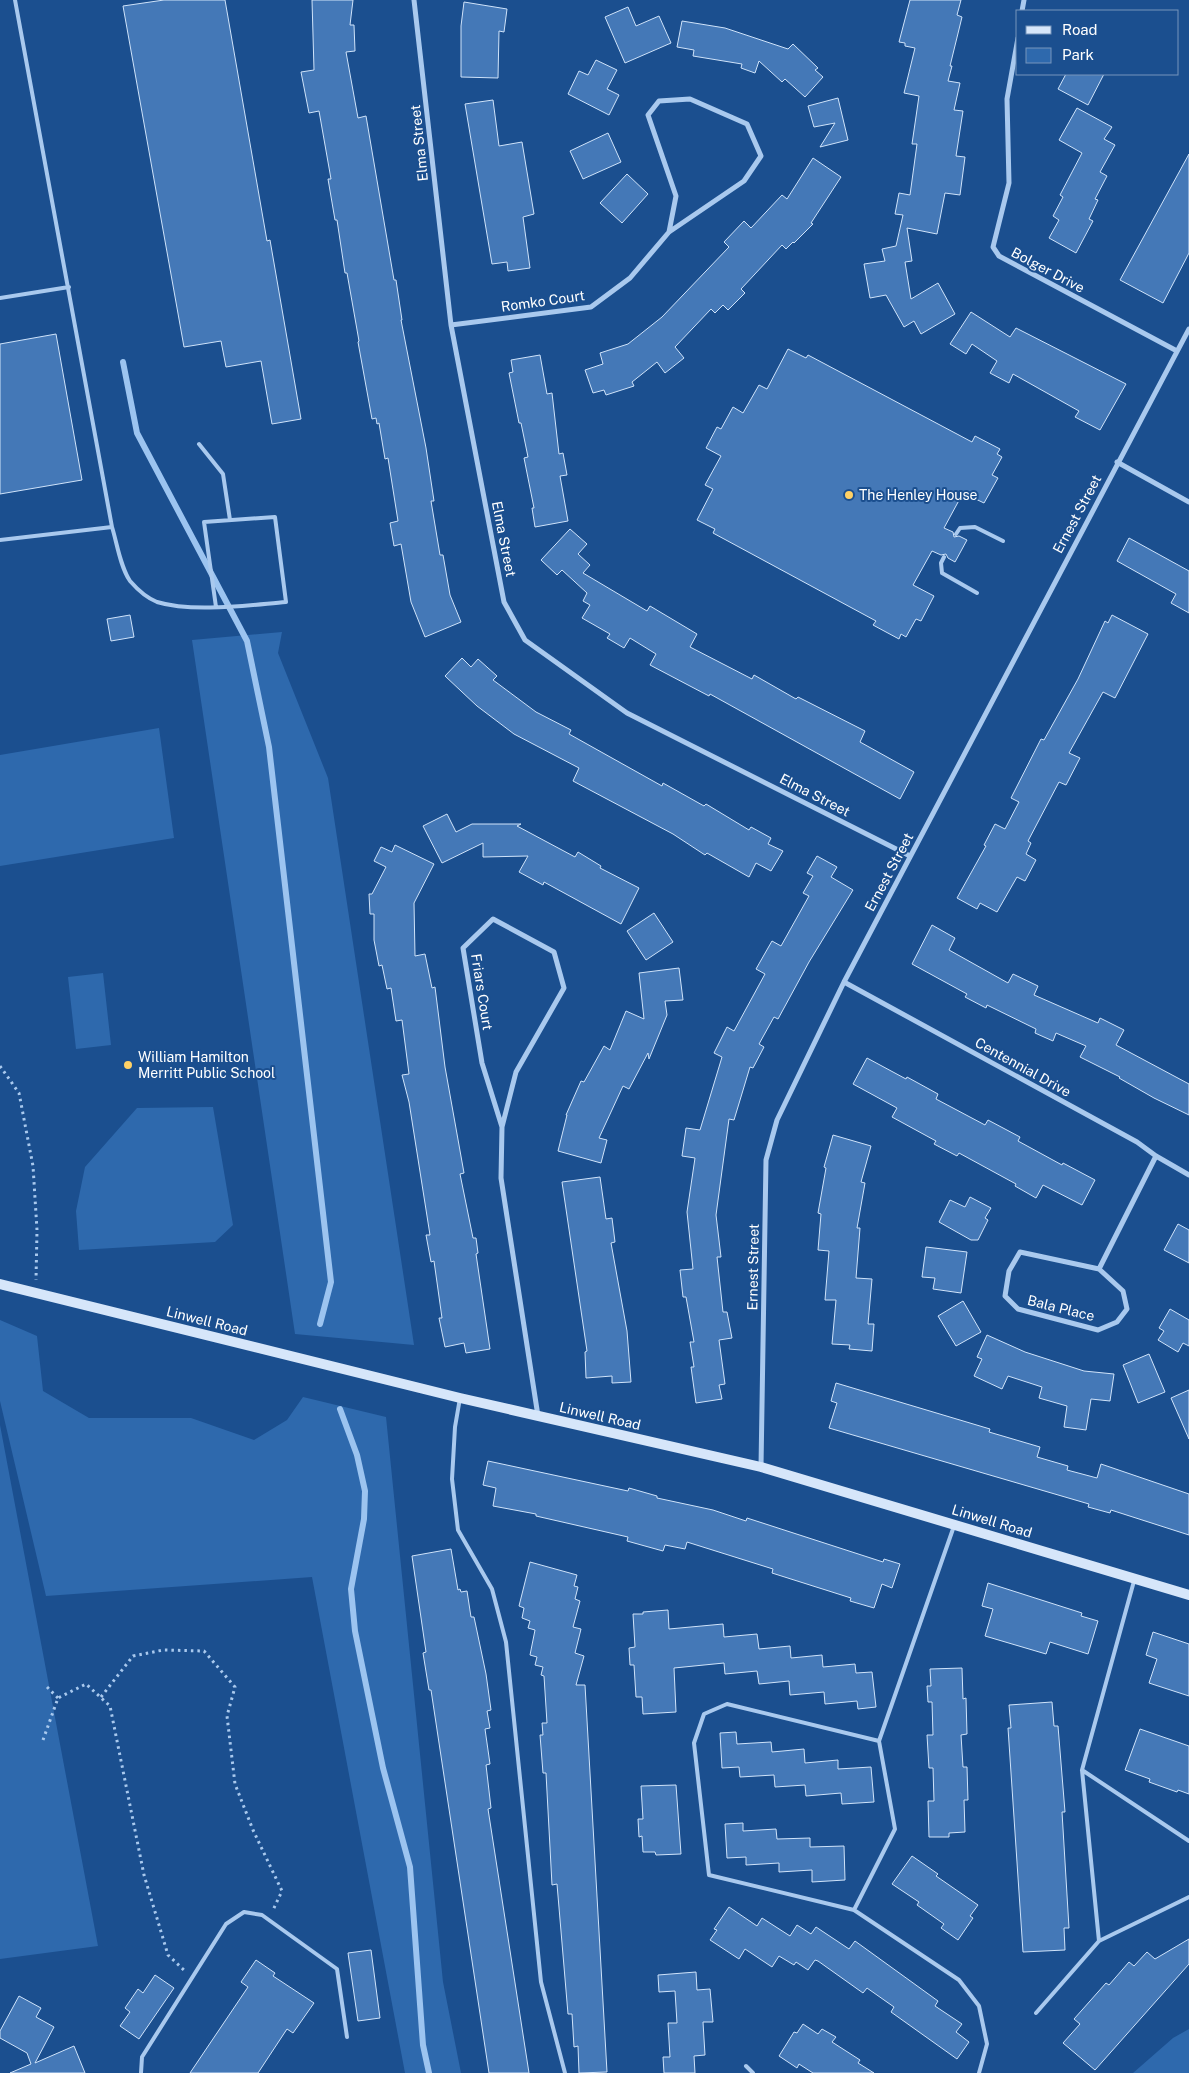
<svg xmlns="http://www.w3.org/2000/svg" width="1189" height="2073" viewBox="0 0 1189 2073" font-family="'Public Sans',sans-serif">
<rect width="100%" height="100%" fill="#1b4f8f"/>
<path fill="#2e69ad" d="M 282,632 L 278,653 L 328,778 L 414,1345 L 295,1334 L 192,640 Z
M 159,728 L 174,838 L 0,866 L 0,755 Z
M 103,973 L 111,1045 L 76,1049 L 68,977 Z
M 213,1107 L 233,1225 L 215,1242 L 79,1250 L 76,1211 L 85,1167 L 137,1108 Z
M 0,1320 L 37,1336 L 43,1391 L 89,1418 L 191,1418 L 254,1440 L 287,1420 L 303,1397 L 386,1417 L 443,1982 L 461,2073 L 405,2073 L 312,1577 L 46,1596 L 0,1401 Z
M 0,1425 L 98,1946 L 0,1959 Z
M 1189,2029 L 1189,2073 L 1133,2073 L 1173,2038 Z"/>
<g fill="none" stroke-linecap="round" stroke-linejoin="round">
<path stroke="#9cc4f0" stroke-width="6" d="M 123,362 L 137,433 L 247,641 L 269,747 L 331,1282 L 320,1324
M 340,1409 L 357,1455 L 365,1491 L 364,1519 L 351,1589 L 355,1631 L 383,1768 L 410,1867 L 423,2045 L 429,2073"/>
</g>
<path fill="#4478b7" stroke="#cfe3fa" d="M 164,0 L 225,0 L 267,241 L 270,240 L 301,419 L 272,424 L 261,361 L 226,367 L 221,341 L 184,347 L 123,6 Z
M 312,0 L 353,0 L 350,25 L 354,25 L 355,51 L 346,52 L 358,118 L 366,116 L 394,280 L 396,280 L 402,320 L 401,320 L 426,448 L 434,501 L 431,501 L 440,555 L 443,555 L 450,595 L 461,622 L 425,637 L 411,602 L 401,544 L 394,546 L 390,523 L 398,521 L 388,458 L 385,459 L 379,423 L 377,424 L 376,418 L 372,419 L 358,342 L 359,341 L 347,273 L 345,273 L 337,220 L 335,220 L 328,179 L 331,179 L 319,111 L 309,113 L 301,72 L 314,70 Z
M 910,0 L 961,0 L 957,15 L 962,17 L 950,66 L 952,66 L 948,81 L 960,83 L 954,110 L 963,111 L 956,156 L 965,157 L 960,195 L 945,193 L 937,234 L 907,228 L 912,261 L 905,262 L 911,299 L 938,283 L 955,314 L 921,334 L 914,321 L 904,327 L 886,295 L 870,298 L 864,264 L 885,261 L 882,249 L 896,246 L 903,215 L 895,214 L 899,193 L 910,195 L 917,144 L 912,144 L 919,96 L 904,93 L 915,48 L 905,46 L 905,43 L 899,42 Z
M 464,2 L 507,9 L 504,32 L 499,31 L 498,78 L 461,77 L 461,26 Z
M 628,7 L 636,26 L 659,16 L 671,43 L 625,63 L 605,17 Z
M 682,21 L 725,28 L 788,49 L 793,44 L 818,68 L 815,70 L 823,77 L 805,97 L 785,79 L 782,82 L 759,61 L 755,73 L 741,68 L 742,64 L 693,56 L 694,50 L 677,47 Z
M 596,60 L 617,70 L 607,89 L 619,95 L 609,115 L 568,94 L 579,71 L 588,75 Z
M 1066,74 L 1104,74 L 1088,105 L 1058,89 Z
M 838,98 L 848,140 L 820,147 L 835,123 L 814,127 L 808,106 Z
M 493,100 L 499,146 L 522,142 L 534,214 L 523,217 L 530,268 L 508,271 L 507,262 L 492,264 L 465,104 Z
M 1077,108 L 1112,127 L 1104,139 L 1115,145 L 1100,172 L 1107,176 L 1095,199 L 1098,200 L 1089,219 L 1093,221 L 1076,253 L 1049,238 L 1059,220 L 1053,216 L 1063,197 L 1060,195 L 1082,153 L 1059,140 Z
M 608,133 L 621,162 L 583,179 L 570,151 Z
M 1189,154 L 1189,253 L 1163,303 L 1120,280 Z
M 813,158 L 841,177 L 811,223 L 813,224 L 794,243 L 793,242 L 786,249 L 782,245 L 741,289 L 745,293 L 728,310 L 723,305 L 715,313 L 711,309 L 675,347 L 684,358 L 665,373 L 657,362 L 632,382 L 634,386 L 606,395 L 604,390 L 593,393 L 585,370 L 603,364 L 600,353 L 628,344 L 662,317 L 729,247 L 724,242 L 744,221 L 751,228 L 782,195 L 787,199 Z
M 627,174 L 648,194 L 622,223 L 600,203 Z
M 971,312 L 1010,337 L 1016,328 L 1126,384 L 1100,430 L 1075,417 L 1079,411 L 1013,374 L 1009,383 L 990,373 L 997,361 L 972,344 L 966,354 L 950,344 Z
M 56,334 L 82,480 L 0,494 L 0,344 Z
M 788,349 L 806,358 L 808,355 L 972,442 L 975,436 L 1000,449 L 997,454 L 1002,457 L 992,475 L 998,478 L 984,503 L 963,493 L 944,528 L 953,532 L 954,537 L 959,536 L 967,540 L 955,562 L 948,558 L 946,554 L 941,555 L 932,551 L 913,585 L 934,596 L 921,621 L 916,619 L 906,637 L 901,634 L 899,639 L 873,625 L 876,621 L 713,533 L 715,529 L 697,520 L 713,489 L 705,485 L 721,456 L 706,448 L 717,427 L 721,429 L 733,407 L 743,413 L 759,385 L 767,389 Z
M 540,355 L 547,394 L 552,393 L 559,454 L 563,453 L 567,475 L 560,476 L 568,521 L 535,527 L 532,508 L 534,508 L 524,458 L 528,457 L 521,423 L 519,423 L 509,373 L 513,372 L 511,360 Z
M 570,529 L 587,544 L 578,554 L 590,565 L 583,573 L 647,611 L 650,606 L 697,634 L 690,647 L 752,679 L 754,675 L 796,699 L 798,697 L 865,731 L 860,742 L 914,772 L 900,799 L 710,694 L 709,696 L 650,665 L 656,654 L 630,638 L 624,648 L 607,638 L 610,634 L 582,618 L 590,605 L 583,601 L 587,593 L 562,570 L 557,575 L 541,560 Z
M 1129,538 L 1189,571 L 1189,613 L 1171,603 L 1176,594 L 1117,561 Z
M 130,615 L 134,637 L 111,641 L 107,619 Z
M 1112,615 L 1148,634 L 1115,698 L 1103,692 L 1069,753 L 1080,758 L 1066,785 L 1059,782 L 1028,841 L 1031,843 L 1026,854 L 1036,860 L 1025,881 L 1017,877 L 997,912 L 980,903 L 977,909 L 957,898 L 986,846 L 984,845 L 995,824 L 1005,829 L 1019,802 L 1011,798 L 1041,739 L 1044,740 L 1078,679 L 1105,621 L 1108,623 Z
M 462,658 L 471,667 L 478,659 L 497,676 L 493,680 L 536,712 L 571,730 L 569,734 L 662,786 L 663,783 L 704,806 L 706,804 L 749,830 L 751,827 L 771,838 L 768,844 L 783,851 L 771,871 L 756,863 L 749,877 L 707,853 L 705,855 L 673,834 L 573,781 L 579,768 L 514,734 L 477,706 L 445,676 Z
M 447,814 L 456,832 L 472,824 L 521,824 L 517,826 L 575,857 L 578,852 L 601,866 L 600,868 L 639,888 L 621,924 L 544,882 L 543,885 L 519,872 L 528,856 L 483,857 L 483,843 L 442,863 L 423,826 Z
M 395,845 L 434,864 L 414,903 L 415,956 L 425,954 L 432,988 L 435,987 L 445,1067 L 464,1173 L 460,1174 L 473,1238 L 476,1238 L 478,1253 L 476,1254 L 490,1349 L 466,1353 L 464,1343 L 445,1347 L 439,1318 L 442,1318 L 434,1261 L 431,1262 L 426,1235 L 430,1235 L 409,1102 L 402,1075 L 409,1074 L 402,1020 L 396,1021 L 391,988 L 387,989 L 382,965 L 379,966 L 374,940 L 374,914 L 370,914 L 369,894 L 372,894 L 386,867 L 374,861 L 381,847 L 392,852 Z
M 817,856 L 837,867 L 831,877 L 853,890 L 809,962 L 778,1019 L 774,1017 L 759,1044 L 764,1047 L 753,1068 L 750,1067 L 734,1120 L 729,1119 L 716,1215 L 721,1257 L 717,1257 L 723,1312 L 727,1312 L 732,1338 L 719,1340 L 725,1384 L 719,1385 L 722,1399 L 696,1403 L 691,1367 L 694,1367 L 690,1342 L 694,1342 L 686,1297 L 683,1297 L 680,1270 L 693,1269 L 687,1212 L 695,1158 L 682,1156 L 686,1128 L 700,1130 L 722,1057 L 714,1053 L 727,1027 L 734,1031 L 765,974 L 756,969 L 772,941 L 781,946 L 809,896 L 803,893 L 813,876 L 807,873 Z
M 654,913 L 673,942 L 646,960 L 627,931 Z
M 932,925 L 955,938 L 949,950 L 1008,983 L 1013,974 L 1038,986 L 1034,995 L 1098,1023 L 1100,1018 L 1124,1030 L 1116,1045 L 1189,1084 L 1189,1115 L 1154,1098 L 1119,1078 L 1120,1077 L 1080,1057 L 1086,1046 L 1056,1033 L 1053,1041 L 1035,1033 L 1036,1029 L 987,1005 L 986,1008 L 965,997 L 967,994 L 912,964 Z
M 679,968 L 683,1000 L 665,1001 L 667,1015 L 649,1059 L 648,1053 L 629,1089 L 623,1086 L 599,1138 L 607,1140 L 601,1163 L 558,1151 L 567,1115 L 566,1115 L 581,1081 L 584,1082 L 604,1046 L 610,1050 L 626,1011 L 644,1019 L 639,973 Z
M 867,1058 L 906,1079 L 907,1077 L 938,1094 L 936,1099 L 985,1125 L 988,1120 L 1020,1137 L 1018,1141 L 1062,1165 L 1063,1163 L 1095,1180 L 1082,1205 L 1043,1185 L 1036,1198 L 1015,1186 L 1016,1184 L 959,1153 L 957,1156 L 934,1144 L 936,1141 L 892,1117 L 897,1108 L 853,1084 Z
M 833,1135 L 871,1146 L 861,1182 L 865,1183 L 857,1228 L 860,1228 L 856,1278 L 872,1279 L 868,1324 L 874,1324 L 872,1351 L 849,1349 L 850,1345 L 832,1344 L 836,1300 L 825,1300 L 829,1251 L 818,1250 L 821,1214 L 818,1213 L 826,1168 L 824,1167 Z
M 600,1177 L 606,1219 L 612,1218 L 615,1242 L 611,1243 L 627,1331 L 631,1382 L 612,1383 L 612,1376 L 586,1378 L 585,1352 L 587,1351 L 562,1182 Z
M 970,1197 L 991,1208 L 985,1218 L 988,1220 L 978,1240 L 971,1240 L 939,1222 L 950,1200 L 965,1207 Z
M 1178,1224 L 1189,1230 L 1189,1263 L 1164,1250 Z
M 926,1247 L 967,1252 L 961,1293 L 933,1289 L 935,1278 L 922,1277 Z
M 963,1301 L 981,1332 L 956,1346 L 938,1316 Z
M 1170,1309 L 1189,1320 L 1189,1346 L 1183,1343 L 1178,1352 L 1158,1340 L 1164,1331 L 1159,1328 Z
M 987,1335 L 1025,1352 L 1084,1371 L 1114,1374 L 1110,1401 L 1091,1399 L 1086,1430 L 1064,1427 L 1067,1406 L 1039,1398 L 1042,1387 L 1008,1376 L 1002,1389 L 974,1376 L 982,1359 L 977,1357 Z
M 1149,1354 L 1165,1392 L 1138,1403 L 1123,1365 Z
M 836,1383 L 990,1429 L 989,1432 L 1040,1447 L 1037,1457 L 1068,1466 L 1067,1470 L 1097,1478 L 1101,1464 L 1189,1494 L 1189,1535 L 1111,1510 L 1110,1513 L 1088,1507 L 1089,1504 L 829,1428 L 837,1403 L 831,1401 Z
M 1189,1390 L 1189,1439 L 1171,1398 Z
M 488,1461 L 628,1491 L 629,1488 L 657,1496 L 657,1498 L 713,1510 L 746,1521 L 747,1518 L 883,1562 L 884,1559 L 900,1564 L 892,1588 L 882,1584 L 874,1608 L 850,1601 L 851,1598 L 772,1573 L 773,1569 L 687,1542 L 685,1549 L 665,1545 L 663,1551 L 627,1541 L 628,1537 L 536,1516 L 536,1514 L 493,1506 L 496,1488 L 483,1485 Z
M 451,1549 L 458,1590 L 460,1589 L 461,1592 L 467,1591 L 471,1617 L 474,1617 L 486,1674 L 491,1710 L 487,1711 L 490,1728 L 485,1729 L 490,1764 L 486,1765 L 491,1808 L 488,1809 L 529,2073 L 489,2073 L 431,1690 L 429,1690 L 423,1653 L 426,1652 L 412,1556 Z
M 530,1562 L 577,1575 L 574,1586 L 578,1587 L 575,1599 L 580,1601 L 573,1627 L 581,1629 L 575,1653 L 584,1656 L 576,1685 L 585,1685 L 607,2072 L 579,2073 L 578,2046 L 574,2047 L 572,2014 L 568,2014 L 557,1884 L 552,1885 L 546,1773 L 543,1773 L 540,1735 L 543,1735 L 542,1723 L 547,1723 L 544,1676 L 541,1675 L 543,1667 L 535,1665 L 537,1657 L 530,1655 L 535,1630 L 528,1628 L 530,1621 L 522,1618 L 524,1608 L 519,1606 Z
M 988,1583 L 1082,1613 L 1081,1616 L 1098,1621 L 1088,1654 L 1050,1642 L 1046,1654 L 985,1636 L 993,1609 L 982,1606 Z
M 668,1610 L 669,1629 L 723,1624 L 724,1637 L 757,1634 L 759,1649 L 790,1646 L 791,1658 L 822,1655 L 823,1667 L 855,1664 L 856,1673 L 872,1672 L 876,1707 L 858,1709 L 857,1701 L 825,1704 L 824,1692 L 790,1695 L 789,1681 L 759,1684 L 757,1671 L 725,1674 L 724,1663 L 674,1668 L 676,1712 L 643,1714 L 642,1697 L 636,1697 L 634,1665 L 630,1665 L 629,1648 L 635,1647 L 633,1614 L 643,1614 L 643,1612 Z
M 1153,1632 L 1189,1644 L 1189,1696 L 1149,1683 L 1157,1659 L 1146,1655 Z
M 962,1668 L 963,1699 L 966,1698 L 967,1734 L 961,1735 L 963,1767 L 967,1767 L 968,1800 L 964,1800 L 965,1832 L 949,1833 L 949,1837 L 929,1837 L 928,1801 L 934,1801 L 933,1768 L 929,1768 L 927,1735 L 933,1735 L 932,1702 L 928,1702 L 927,1686 L 931,1686 L 930,1669 Z
M 1052,1702 L 1054,1726 L 1058,1726 L 1065,1812 L 1062,1812 L 1069,1928 L 1064,1928 L 1065,1950 L 1023,1952 L 1008,1728 L 1011,1728 L 1009,1705 Z
M 1140,1729 L 1189,1746 L 1189,1794 L 1178,1790 L 1177,1792 L 1149,1782 L 1150,1779 L 1125,1770 Z
M 736,1732 L 737,1744 L 771,1742 L 772,1752 L 804,1749 L 805,1763 L 838,1760 L 838,1769 L 871,1767 L 874,1802 L 842,1804 L 841,1793 L 806,1796 L 805,1785 L 775,1787 L 774,1775 L 740,1777 L 739,1767 L 722,1768 L 720,1733 Z
M 676,1785 L 681,1854 L 656,1855 L 655,1852 L 643,1852 L 642,1836 L 639,1837 L 638,1819 L 643,1819 L 641,1786 Z
M 743,1823 L 743,1831 L 776,1829 L 777,1839 L 810,1838 L 810,1847 L 844,1846 L 845,1880 L 812,1882 L 812,1870 L 779,1872 L 779,1863 L 746,1865 L 746,1857 L 727,1858 L 725,1824 Z
M 912,1856 L 938,1874 L 936,1876 L 978,1905 L 970,1916 L 973,1918 L 958,1940 L 941,1928 L 944,1924 L 917,1905 L 919,1902 L 892,1884 Z
M 729,1907 L 757,1926 L 762,1918 L 790,1936 L 797,1925 L 811,1934 L 816,1927 L 849,1949 L 855,1941 L 938,2001 L 935,2006 L 962,2024 L 956,2032 L 969,2042 L 957,2059 L 891,2012 L 894,2007 L 867,1988 L 863,1993 L 818,1961 L 815,1960 L 808,1970 L 796,1962 L 794,1965 L 779,1956 L 772,1967 L 745,1949 L 739,1959 L 710,1940 L 717,1930 L 714,1929 Z
M 1189,1939 L 1189,1964 L 1095,2070 L 1063,2043 L 1080,2024 L 1074,2019 L 1106,1983 L 1109,1985 L 1129,1962 L 1134,1966 L 1147,1952 L 1155,1959 Z
M 371,1950 L 380,2018 L 358,2021 L 348,1953 Z
M 256,1960 L 275,1973 L 273,1976 L 314,2003 L 293,2033 L 287,2029 L 258,2073 L 190,2073 L 248,1987 L 241,1982 Z
M 696,1972 L 697,1990 L 710,1989 L 713,2022 L 703,2022 L 705,2055 L 694,2056 L 695,2073 L 664,2073 L 663,2057 L 670,2057 L 668,2023 L 677,2023 L 675,1991 L 659,1992 L 658,1975 Z
M 155,1975 L 174,1988 L 139,2039 L 120,2026 L 130,2012 L 125,2008 L 138,1989 L 143,1993 Z
M 19,1996 L 41,2008 L 36,2017 L 54,2027 L 35,2063 L 74,2046 L 85,2073 L 10,2073 L 31,2064 L 27,2053 L 0,2038 L 0,2031 Z
M 803,2024 L 818,2034 L 822,2029 L 836,2037 L 832,2042 L 860,2060 L 858,2063 L 874,2073 L 813,2073 L 799,2064 L 797,2068 L 779,2056 L 794,2032 L 797,2033 Z"/>
<g fill="none" stroke-linecap="round" stroke-linejoin="round">
<path stroke="#a9c9ee" stroke-width="3" stroke-dasharray="2.5 4" stroke-linecap="butt" d="M 0,1066 L 19,1093 L 33,1166 L 37,1230 L 36,1280
M 47,1687 L 58,1698
M 101,1697 L 133,1656 L 163,1650 L 204,1651 L 235,1687 L 227,1716 L 235,1784 L 253,1830 L 282,1891 L 273,1910
M 43,1740 L 58,1698 L 86,1684 L 110,1706 L 144,1875 L 168,1955 L 185,1971"/>
<path stroke="#a9c9ee" stroke-width="4" d="M 15,0 L 112,527 C 117,543 120,566 130,581 C 137,589 147,598 157,602 C 193,613 249,605 286,602 L 275,517 L 204,522 L 216,607
M 0,298 L 69,287
M 199,444 L 223,474 L 230,520
M 956,534 L 960,528 L 975,527 L 1003,541
M 0,540 L 112,527
M 944,557 L 941,563 L 942,573 L 977,593
M 460,1398 L 455,1427 L 452,1479 L 458,1530 L 492,1589 L 506,1642 L 541,1982 L 565,2073
M 879,1741 L 727,1704 L 704,1714 L 694,1743 L 709,1875 L 854,1910 L 959,1980 L 979,2006 L 987,2044 L 979,2073
M 1082,1770 L 1189,1841
M 854,1910 L 895,1829 L 879,1741 L 954,1526
M 1099,1941 L 1082,1770 L 1134,1581
M 1036,2013 L 1099,1941 L 1189,1897
M 746,2066 L 753,2073
M 141,2073 L 142,2057 L 226,1924 L 244,1912 L 262,1915 L 337,1969 L 347,2037"/>
<path stroke="#a9c9ee" stroke-width="5" d="M 414,0 L 451,325 L 504,602 L 525,640 L 627,713 L 910,856
M 1022,11 L 1024,0
M 1018,38 L 1007,99 L 1009,183 L 993,247 L 999,256 L 1177,351
M 451,325 L 591,307 L 630,278 L 669,232 L 744,181 L 761,156 L 747,124 L 690,99 L 659,101 L 648,115 L 676,196 L 669,232
M 1117,462 L 1189,502
M 844,982 L 1137,1142 L 1156,1156 L 1189,1175
M 502,1127 L 482,1063 L 463,948 L 493,919 L 554,952 L 564,988 L 516,1072 L 502,1127 L 501,1178 L 538,1416
M 1099,1269 L 1123,1291 L 1127,1309 L 1117,1322 L 1098,1330 L 1018,1309 L 1005,1296 L 1009,1271 L 1020,1252 L 1099,1269 L 1156,1156
M 761,1467 L 766,1160 L 777,1120 L 844,982 L 1189,329"/>
<path stroke="#d6e6fa" stroke-width="10" d="M 0,1284 L 460,1398 L 761,1467 L 1189,1595"/>
</g>
<g fill="#ffd166" stroke="#1b4f8f" stroke-width="2">
<circle cx="849" cy="495" r="5"/>
<circle cx="128" cy="1065" r="5"/>
</g>
<g text-anchor="middle" dominant-baseline="central" stroke-width="4" stroke-linejoin="round" paint-order="stroke">
<g font-size="14" fill="#fff" stroke="#1b4f8f">
<text transform="translate(419 143) rotate(-96)">Elma Street</text>
<text transform="translate(1048 270) rotate(28)">Bolger Drive</text>
<text transform="translate(543 301) rotate(-8)">Romko Court</text>
<text transform="translate(1077 514) rotate(-62)">Ernest Street</text>
<text transform="translate(504 539) rotate(79)">Elma Street</text>
<text transform="translate(815 795) rotate(27)">Elma Street</text>
<text transform="translate(889 872) rotate(-62)">Ernest Street</text>
<text transform="translate(482 992) rotate(81)">Friars Court</text>
<text transform="translate(1023 1067) rotate(29)">Centennial Drive</text>
<text transform="translate(753 1267) rotate(-89)">Ernest Street</text>
<text transform="translate(1061 1308) rotate(14)">Bala Place</text>
<text transform="translate(207 1321) rotate(14)">Linwell Road</text>
<text transform="translate(600 1416) rotate(13)">Linwell Road</text>
<text transform="translate(992 1521) rotate(17)">Linwell Road</text>
</g>
<g font-size="14" fill="#fff" stroke="#1b4f8f" text-anchor="start">
<text x="859" y="495">The Henley House</text>
<text x="138" y="1057">William Hamilton<tspan x="138" dy="16">Merritt Public School</tspan></text>
</g>
</g>
<rect x="1016" y="10" width="162" height="65" fill="#1b4f8f" stroke="#7695bc"/>
<rect x="1026" y="26" width="25" height="8" fill="#d6e6fa" stroke="#7695bc"/>
<text x="1062" y="35" font-size="15" fill="#ffffff">Road</text>
<rect x="1026" y="48" width="25" height="15" fill="#2e69ad" stroke="#7695bc"/>
<text x="1062" y="60" font-size="15" fill="#ffffff">Park</text>
</svg>
